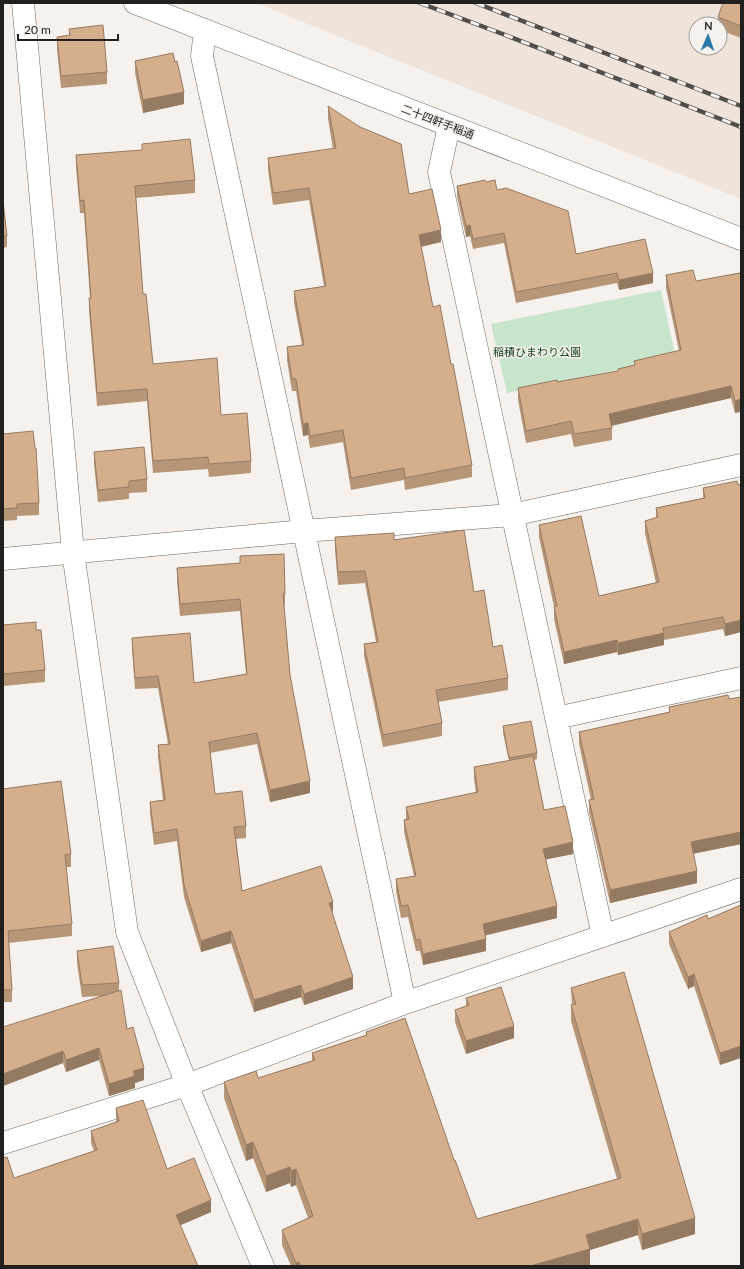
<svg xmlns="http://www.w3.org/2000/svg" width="744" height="1269" viewBox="0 0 744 1269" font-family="Lato,'Noto Sans JP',sans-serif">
<rect width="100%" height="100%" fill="#f6f1ec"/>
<path fill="#f0e4da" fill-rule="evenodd" d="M 256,3 L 741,3 L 741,199 ZM 696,24 L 720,24 L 720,48 L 696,48 Z"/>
<path fill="#c8e5cb" d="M 661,290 L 676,358 L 507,393 L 491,324 Z"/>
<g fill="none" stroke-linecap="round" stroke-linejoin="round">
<defs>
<path id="minor" d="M 23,3 L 73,552 L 127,932 L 187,1085 L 263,1266
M 205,30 L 202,56 L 405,1003
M 449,126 L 439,172 L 603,936
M 3,559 L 304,531 L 512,515 L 741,465
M 556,718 L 741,678
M 3,1143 L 187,1085 L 405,1003 L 741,889"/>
<path id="tertiary" d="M 135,3 L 741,239"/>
</defs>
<use href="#minor" stroke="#6d6965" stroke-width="23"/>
<use href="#tertiary" stroke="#6d6965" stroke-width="23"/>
<use href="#minor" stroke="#fff" stroke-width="22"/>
<use href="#tertiary" stroke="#fff" stroke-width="22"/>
<defs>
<path id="rail" d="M 420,3 L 508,36 L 741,127
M 476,3 L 741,106"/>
</defs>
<use href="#rail" stroke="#514f4c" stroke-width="4.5"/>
<use href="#rail" stroke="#f6f1ec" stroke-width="3" stroke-dasharray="9" stroke-linecap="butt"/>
</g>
<path fill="#b79678" d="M 741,3 L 741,38 L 720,30 L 720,24 L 718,24 L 718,17 Z
M 69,29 L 107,72 L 107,84 L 61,88 L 57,49 L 57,37 L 69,35 Z
M 135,61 L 184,104 L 143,113 L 135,73 Z
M 328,106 L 409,194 L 441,242 L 421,247 L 433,307 L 451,364 L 472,465 L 472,477 L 405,490 L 404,480 L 351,490 L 343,442 L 310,448 L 308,435 L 303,436 L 296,391 L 292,391 L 287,360 L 287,347 L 302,345 L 294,303 L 294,291 L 324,286 L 309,200 L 273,205 L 268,170 L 268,158 L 333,149 L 328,119 Z
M 142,144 L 195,180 L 195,193 L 136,198 L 143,294 L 153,364 L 221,415 L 251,461 L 251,473 L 209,477 L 208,469 L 153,473 L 147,401 L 97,406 L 89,311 L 89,298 L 90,298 L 84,213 L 80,213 L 76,167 L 76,155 L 142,150 Z
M 486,182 L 497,190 L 576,254 L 653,283 L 619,290 L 617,283 L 516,303 L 504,243 L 473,249 L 470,236 L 466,237 L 457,196 L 457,186 Z
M 3,201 L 7,236 L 7,247 L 3,248 Z
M 740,273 L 735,413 L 731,398 L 674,411 L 612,426 L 612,440 L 574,447 L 571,434 L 526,443 L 518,400 L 518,388 L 557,382 L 618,371 L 618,369 L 634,365 L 634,361 L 679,351 L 666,288 L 666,275 L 696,281 Z
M 3,434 L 39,503 L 39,515 L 17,516 L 17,520 L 3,521 Z
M 94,452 L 147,479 L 147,492 L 129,493 L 129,499 L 98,502 L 94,464 Z
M 741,484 L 741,632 L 725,636 L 723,629 L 664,640 L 664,645 L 618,655 L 617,652 L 564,664 L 554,619 L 554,607 L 539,537 L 539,525 L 599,596 L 656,583 L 645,533 L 645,521 L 656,518 L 656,508 L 703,498 L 703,488 Z
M 335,537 L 394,540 L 474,592 L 493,647 L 508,678 L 508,690 L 438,702 L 442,723 L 442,736 L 383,747 L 364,656 L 364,644 L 376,642 L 365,583 L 338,585 L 335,550 Z
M 177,568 L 285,594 L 285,605 L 284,606 L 290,675 L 310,793 L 270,802 L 257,744 L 210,753 L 215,794 L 246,826 L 246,838 L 236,839 L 242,891 L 332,913 L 353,989 L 304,1005 L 301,997 L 254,1012 L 231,943 L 201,952 L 184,897 L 177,841 L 154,845 L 150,813 L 150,802 L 163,800 L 158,757 L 158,745 L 168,744 L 158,688 L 135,689 L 132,649 L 132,638 L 194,683 L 246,674 L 240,611 L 180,616 L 177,580 Z
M 3,625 L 36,630 L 45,670 L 45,682 L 3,686 Z
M 741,697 L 741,844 L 693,854 L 697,883 L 610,903 L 589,812 L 589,800 L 591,800 L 579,744 L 579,732 L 669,712 L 669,707 Z
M 503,726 L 537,753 L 537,759 L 534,760 L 544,810 L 573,854 L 546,859 L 557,918 L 485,935 L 486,951 L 423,965 L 420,951 L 416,951 L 408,917 L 401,918 L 396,891 L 396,879 L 414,876 L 404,832 L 404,820 L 406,820 L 406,807 L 476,793 L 474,779 L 474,767 L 509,761 L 503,733 Z
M 3,789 L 71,854 L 71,867 L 66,867 L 72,924 L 72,936 L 8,943 L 12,990 L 12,1002 L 3,1002 Z
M 741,905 L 720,1065 L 694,986 L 688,989 L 669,944 L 669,932 L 708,919 Z
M 77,951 L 119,983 L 119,990 L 127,1029 L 144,1080 L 135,1083 L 135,1088 L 109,1096 L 99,1060 L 66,1072 L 63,1063 L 3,1086 L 101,996 L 82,997 L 77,963 Z
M 571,988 L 695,1234 L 642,1250 L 638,1235 L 590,1250 L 590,1265 L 586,1266 L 291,1266 L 282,1245 L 282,1230 L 308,1218 L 296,1185 L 291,1187 L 290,1183 L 266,1192 L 253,1158 L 246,1161 L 224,1098 L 224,1082 L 258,1078 L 312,1061 L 312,1053 L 366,1035 L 366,1032 L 454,1160 L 477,1219 L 617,1179 L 571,1021 L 571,1005 L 572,1005 Z
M 466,998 L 514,1038 L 466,1054 L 455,1022 L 455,1010 L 466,1006 Z
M 116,1108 L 167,1169 L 211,1212 L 181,1225 L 14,1178 L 94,1151 L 91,1143 L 91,1131 L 116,1122 Z"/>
<path fill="#957a62" d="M 184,92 L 184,104 L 143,113 L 143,100 Z
M 470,225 L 470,236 L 466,237 L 466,226 Z
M 441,230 L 441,242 L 419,247 L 419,235 Z
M 653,273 L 653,283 L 619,290 L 619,280 Z
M 731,386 L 731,398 L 674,411 L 609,426 L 609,414 L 674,399 Z
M 741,399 L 741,412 L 735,413 L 735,401 Z
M 308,423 L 308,435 L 303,436 L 303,424 Z
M 741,620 L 741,632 L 725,636 L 725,624 Z
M 664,633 L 664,645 L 618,655 L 618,643 Z
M 617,640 L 617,652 L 564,664 L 564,652 Z
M 310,781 L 310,793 L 270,802 L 270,790 Z
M 741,832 L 741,844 L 691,854 L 691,842 Z
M 573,842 L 573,854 L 543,860 L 543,849 Z
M 697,871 L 697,883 L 610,903 L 610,890 Z
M 333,902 L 333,913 L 329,903 Z
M 557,906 L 557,918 L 483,936 L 483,924 Z
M 231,931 L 231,943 L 201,952 L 201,941 Z
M 486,939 L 486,951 L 423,965 L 423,954 Z
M 694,974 L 694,986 L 688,989 L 688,977 Z
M 353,977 L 353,989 L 304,1005 L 304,994 Z
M 301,985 L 301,997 L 254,1012 L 254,1000 Z
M 514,1026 L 514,1038 L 466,1054 L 466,1041 Z
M 741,1046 L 741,1058 L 720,1065 L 720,1053 Z
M 99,1048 L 99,1060 L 66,1072 L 66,1060 Z
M 63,1051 L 63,1063 L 3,1086 L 3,1074 Z
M 144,1068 L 144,1080 L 135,1083 L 135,1088 L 109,1096 L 109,1084 L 133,1071 Z
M 253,1142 L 253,1158 L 246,1161 L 246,1145 Z
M 290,1167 L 290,1183 L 266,1192 L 266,1176 Z
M 296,1169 L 296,1185 L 291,1187 L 291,1171 Z
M 211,1200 L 211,1212 L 176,1227 L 176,1215 Z
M 695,1218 L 695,1234 L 642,1250 L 642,1234 Z
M 638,1219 L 638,1235 L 590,1250 L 590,1265 L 586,1266 L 530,1266 L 586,1235 Z
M 299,1262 L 299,1266 L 296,1266 L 296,1263 Z"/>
<path fill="#d5ae8c" stroke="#957a62" d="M 723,3 L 741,3 L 741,26 L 718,17 Z
M 103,25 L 107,72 L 61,76 L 57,37 L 70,35 L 69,29 Z
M 173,53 L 175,62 L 177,61 L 184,92 L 143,100 L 135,61 Z
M 328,106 L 360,127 L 401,144 L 409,194 L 432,189 L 441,230 L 419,235 L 433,307 L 440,305 L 451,364 L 453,364 L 472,465 L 405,478 L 404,468 L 351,478 L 343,430 L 310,436 L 308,423 L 303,424 L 296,379 L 292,379 L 287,347 L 304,345 L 294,291 L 326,286 L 309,188 L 273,193 L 268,158 L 336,148 Z
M 190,139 L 195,180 L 135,186 L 143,294 L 146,294 L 153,364 L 217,358 L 221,415 L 247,413 L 251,461 L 209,464 L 208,457 L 153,461 L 147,389 L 97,393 L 89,298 L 91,298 L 84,200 L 80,201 L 76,155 L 142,150 L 142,144 Z
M 485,180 L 486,182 L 495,180 L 497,190 L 506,188 L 568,211 L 576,254 L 645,239 L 653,273 L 619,280 L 617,273 L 516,292 L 504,233 L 473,239 L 470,225 L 466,226 L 457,186 Z
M 3,201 L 7,236 L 3,236 Z
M 693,270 L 696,281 L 740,273 L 741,276 L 741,399 L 735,401 L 731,386 L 674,399 L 609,414 L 612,428 L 574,434 L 571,421 L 526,431 L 518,388 L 557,380 L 557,382 L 618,371 L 618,369 L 635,365 L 634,361 L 681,350 L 666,275 Z
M 33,431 L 35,448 L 36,448 L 39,503 L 17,504 L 17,508 L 3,509 L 3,434 Z
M 144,447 L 147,479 L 129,481 L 129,487 L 98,490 L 94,452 Z
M 737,481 L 738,485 L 741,484 L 741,620 L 725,624 L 723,617 L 663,628 L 664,633 L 618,643 L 617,640 L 564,652 L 554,607 L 557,606 L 539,525 L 581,516 L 599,596 L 659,582 L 645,521 L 658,517 L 656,508 L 705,498 L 703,488 Z
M 464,530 L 474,592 L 484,590 L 493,647 L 502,645 L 508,678 L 436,690 L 442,723 L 383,735 L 364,644 L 378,642 L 365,571 L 338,572 L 335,537 L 394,533 L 394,540 Z
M 284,554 L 285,594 L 283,594 L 290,675 L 310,781 L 270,790 L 257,733 L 209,742 L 215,794 L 242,791 L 246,826 L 234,827 L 242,891 L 321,866 L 333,902 L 329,903 L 353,977 L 304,994 L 301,985 L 254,1000 L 231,931 L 201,941 L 184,885 L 177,829 L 154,833 L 150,802 L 165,800 L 158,745 L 170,744 L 158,676 L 135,678 L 132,638 L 190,633 L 194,683 L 247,674 L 240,599 L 180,604 L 177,568 L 240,563 L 240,556 Z
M 36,622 L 36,630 L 41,630 L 45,670 L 3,674 L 3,625 Z
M 728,695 L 729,699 L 741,697 L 741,832 L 691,842 L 697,871 L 610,890 L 589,800 L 594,799 L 579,732 L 670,712 L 669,707 Z
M 531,721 L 537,753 L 509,758 L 503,726 Z
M 533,756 L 544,810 L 565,806 L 573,842 L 543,849 L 557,906 L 483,924 L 486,939 L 423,954 L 420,939 L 416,940 L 408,905 L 401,906 L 396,879 L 416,876 L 404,820 L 409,819 L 406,807 L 478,792 L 474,767 Z
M 61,781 L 71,854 L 65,855 L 72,924 L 8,931 L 12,990 L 3,990 L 3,789 Z
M 741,905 L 741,1046 L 720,1053 L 694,974 L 688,977 L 669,932 L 707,915 L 708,919 Z
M 113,946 L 119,983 L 82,985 L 77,951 Z
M 624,972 L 695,1218 L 642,1234 L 638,1219 L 586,1235 L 590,1249 L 530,1266 L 301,1266 L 299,1262 L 296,1263 L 282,1230 L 313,1216 L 296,1169 L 291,1171 L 290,1167 L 266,1176 L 253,1142 L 246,1145 L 224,1082 L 256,1071 L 258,1078 L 315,1060 L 312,1053 L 367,1035 L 366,1032 L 405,1018 L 454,1160 L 455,1160 L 477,1219 L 621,1178 L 571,1005 L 576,1004 L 571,988 Z
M 501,987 L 514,1026 L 466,1041 L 455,1010 L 469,1005 L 466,998 Z
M 121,990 L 127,1029 L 133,1027 L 144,1068 L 133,1071 L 135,1076 L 109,1084 L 99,1048 L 66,1060 L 63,1051 L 3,1074 L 3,1027 Z
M 143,1100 L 167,1169 L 194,1158 L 211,1200 L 176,1215 L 198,1266 L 3,1266 L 3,1158 L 7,1157 L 14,1178 L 97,1150 L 91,1131 L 119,1121 L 116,1108 Z"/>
<g text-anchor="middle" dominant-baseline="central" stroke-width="3" stroke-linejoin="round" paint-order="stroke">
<g font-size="11" fill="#22201e" stroke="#f6f1ec">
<text transform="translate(438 121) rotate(21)">二十四軒手稲通</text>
</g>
<g font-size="11" fill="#0d3b1a" stroke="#f6f1ec">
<text x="537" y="351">稲積ひまわり公園</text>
</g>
</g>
<rect width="744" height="1269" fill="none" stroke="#22201e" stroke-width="8"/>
<g transform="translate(708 36) rotate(2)"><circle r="19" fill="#f6f1ec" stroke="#a19d9a"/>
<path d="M0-3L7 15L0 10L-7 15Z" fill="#2777a8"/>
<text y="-6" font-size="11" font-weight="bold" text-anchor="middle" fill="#22201e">N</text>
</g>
<path d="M18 34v6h100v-6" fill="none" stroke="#22201e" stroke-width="2"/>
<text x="24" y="34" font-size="12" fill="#22201e" stroke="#f6f1ec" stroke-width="3" paint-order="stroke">20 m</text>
</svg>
